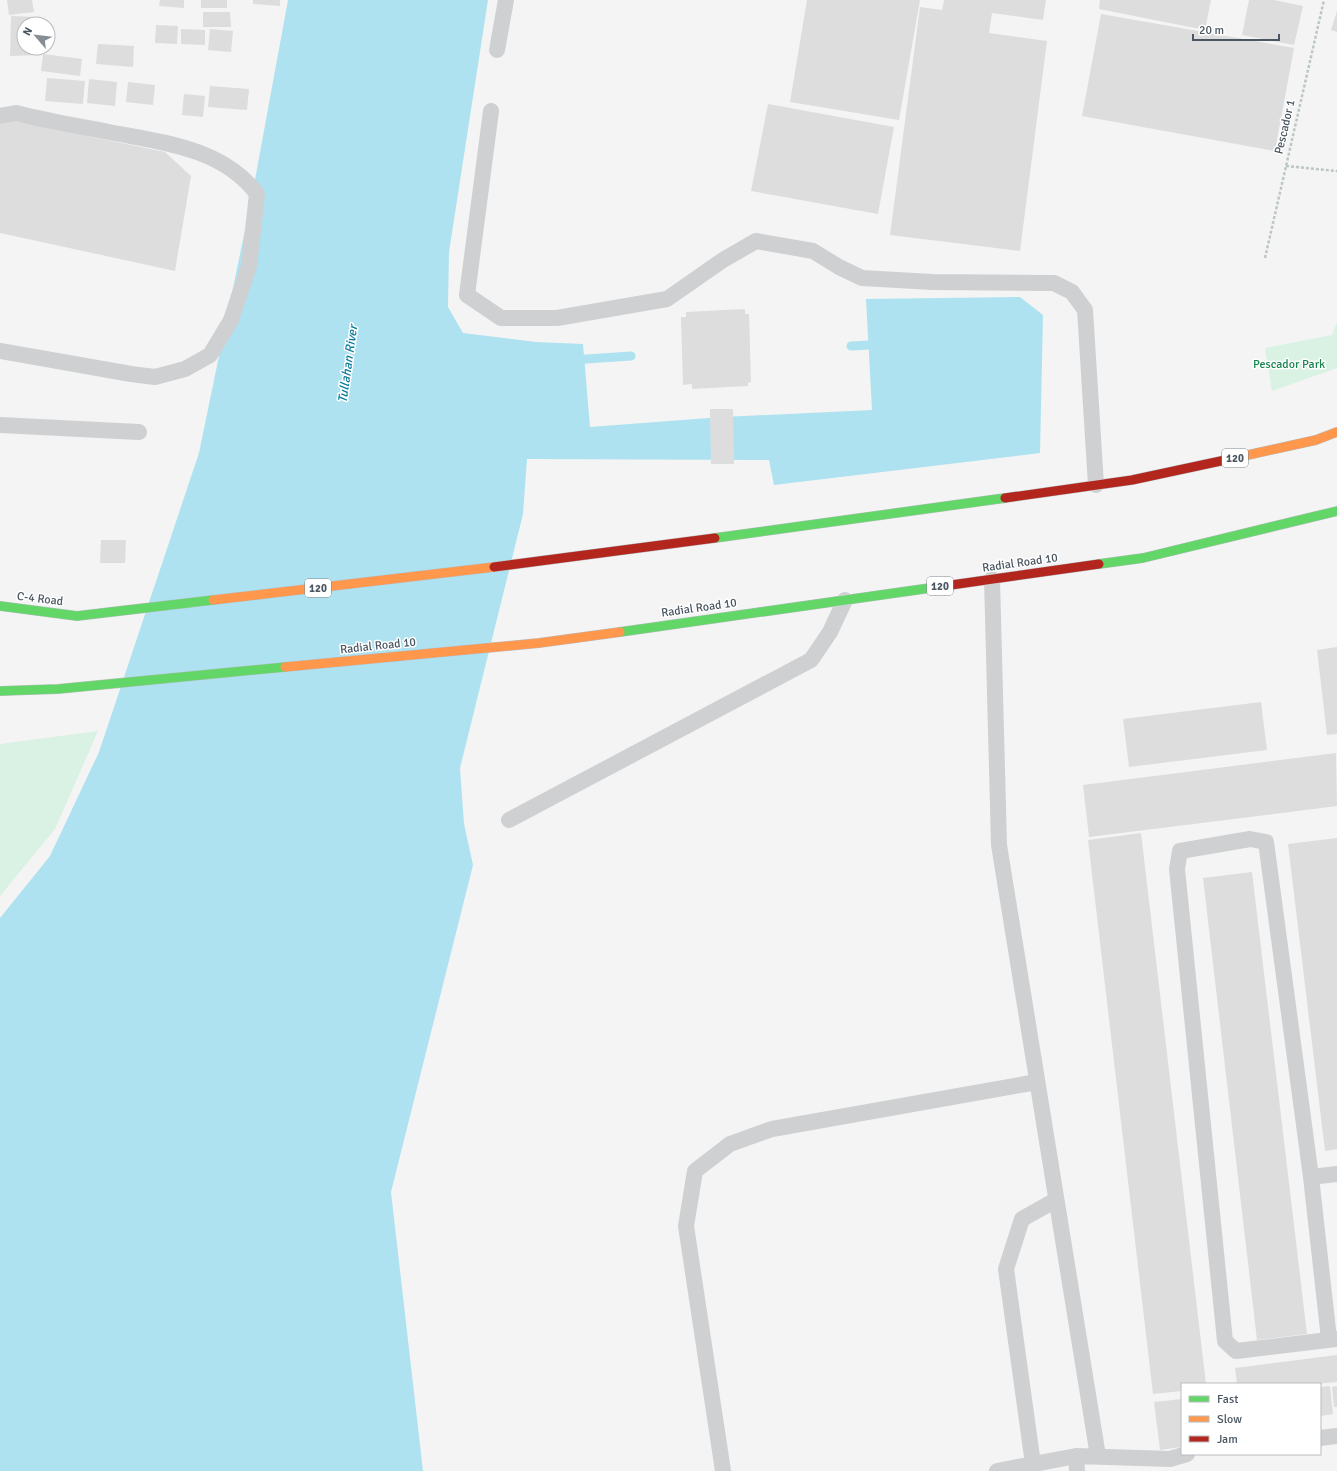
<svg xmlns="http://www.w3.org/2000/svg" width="1337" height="1471" viewBox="0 0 1337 1471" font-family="Signika,sans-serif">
<rect width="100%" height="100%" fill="#f4f4f4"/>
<path fill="#d9f2e3" d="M 1337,322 L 1337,368 L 1272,391 L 1265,348 L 1332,335 Z
M 98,731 L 55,829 L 0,896 L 0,744 Z"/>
<path fill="#aee2f0" d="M 288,0 L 488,0 L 449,252 L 448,307 L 463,333 L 536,342 L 583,344 L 590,427 L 722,417 L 872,410 L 866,299 L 1020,297 L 1043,315 L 1040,453 L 774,485 L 769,460 L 527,459 L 523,514 L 460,768 L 464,824 L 473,865 L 391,1192 L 423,1471 L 0,1471 L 0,918 L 50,856 L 99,752 L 199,453 L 252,196 Z"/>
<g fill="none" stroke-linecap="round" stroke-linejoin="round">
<path stroke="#aee2f0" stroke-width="9" d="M 851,346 L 869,345
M 572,360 L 631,356"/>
</g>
<path fill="#ddddde" d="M 7,0 L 32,0 L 34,12 L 9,15 Z
M 160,0 L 184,0 L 184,8 L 159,6 Z
M 201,0 L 227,0 L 227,8 L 201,8 Z
M 253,0 L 280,0 L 280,6 L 253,4 Z
M 807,0 L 920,0 L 899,120 L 790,102 Z
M 944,0 L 1046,0 L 1043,20 L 992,13 L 989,33 L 1047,41 L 1020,251 L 890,235 L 920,7 L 942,10 Z
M 1100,0 L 1211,0 L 1205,30 L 1099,9 Z
M 1249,0 L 1274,0 L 1303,6 L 1294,45 L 1242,35 Z
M 1337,11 L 1337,32 L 1331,30 Z
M 203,12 L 230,12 L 231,27 L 203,27 Z
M 1101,14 L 1294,48 L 1275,151 L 1082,116 Z
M 11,16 L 37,17 L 37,24 L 24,24 L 24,48 L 37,48 L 37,55 L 10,56 Z
M 156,25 L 178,26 L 177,44 L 155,43 Z
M 181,29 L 205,30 L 205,45 L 181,44 Z
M 210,29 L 233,31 L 231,52 L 208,50 Z
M 98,44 L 134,46 L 133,67 L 96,64 Z
M 43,54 L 82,59 L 80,76 L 41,71 Z
M 47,78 L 85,81 L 83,104 L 45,101 Z
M 89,79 L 117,82 L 115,106 L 87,103 Z
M 128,82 L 155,85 L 153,105 L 126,102 Z
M 210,86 L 249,89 L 247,110 L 208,107 Z
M 184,94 L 205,96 L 203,117 L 182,115 Z
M 768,104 L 894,127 L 878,214 L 751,191 Z
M 0,118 L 165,152 L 191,176 L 175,271 L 0,233 Z
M 745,309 L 745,314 L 749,314 L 751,382 L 748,383 L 748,386 L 692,389 L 692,384 L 683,385 L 681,317 L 686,317 L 686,312 Z
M 710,409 L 733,409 L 734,464 L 711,464 Z
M 101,540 L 126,540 L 125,563 L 100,563 Z
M 1337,647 L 1337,734 L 1327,735 L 1317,650 Z
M 1261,702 L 1267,750 L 1129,767 L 1123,719 Z
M 1336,753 L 1337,806 L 1089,837 L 1083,785 Z
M 1141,833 L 1206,1384 L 1182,1384 L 1182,1391 L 1153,1394 L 1088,840 Z
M 1337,838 L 1337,1149 L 1325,1151 L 1288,844 Z
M 1252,872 L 1307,1334 L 1257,1340 L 1203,878 Z
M 1337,1355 L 1337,1382 L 1317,1384 L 1237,1384 L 1235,1368 Z
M 1330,1386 L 1333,1414 L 1320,1416 L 1320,1387 Z
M 1337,1386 L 1337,1407 L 1334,1407 L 1332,1387 Z
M 1182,1399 L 1182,1447 L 1160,1450 L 1154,1402 Z"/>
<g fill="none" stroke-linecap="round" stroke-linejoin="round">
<defs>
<path id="fast" d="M 715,538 L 1005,498
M 1099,564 L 1143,558 L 1337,511
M 0,606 L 77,616 L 213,600
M 620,632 L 937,587
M 0,691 L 58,689 L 285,667"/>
<path id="slow" d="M 1230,459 L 1316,440 L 1337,432
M 213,600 L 494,567
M 285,667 L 539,643 L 620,632"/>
<path id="jam" d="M 1005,498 L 1132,480 L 1230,459
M 494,567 L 715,538
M 937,587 L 1099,564"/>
</defs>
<use href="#fast" stroke="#b9bec3" stroke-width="10"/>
<use href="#slow" stroke="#b9bec3" stroke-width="10"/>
<use href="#jam" stroke="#b9bec3" stroke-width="10"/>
<path stroke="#bcc7c4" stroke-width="2.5" stroke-dasharray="3 2" stroke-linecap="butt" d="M 1286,166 L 1337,171
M 1265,258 L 1324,0"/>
<path stroke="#ced0d2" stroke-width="16" d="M 497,50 L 506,0
M 491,111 L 467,295 L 501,318 L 557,318 L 667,299 L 723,260 L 756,241 L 813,251 L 839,267 L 862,278 L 932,282 L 1054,283 L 1072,292 L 1085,310 L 1096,485
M 0,116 L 16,113 C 47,121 78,126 109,132 C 161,142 223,148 257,194 L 249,266 L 231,320 L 210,355 L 185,369 L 155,377 L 131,374 L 0,351
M 0,425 L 139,432
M 992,579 L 999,845 L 1098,1456
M 509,820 L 811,660 L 830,632 L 845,600
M 1311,1177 L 1337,1174
M 1329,1339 L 1311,1177 L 1266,842 L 1250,839 L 1180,851 L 1177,869 L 1225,1341 L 1236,1351 L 1337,1339
M 1320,1438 L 1337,1436
M 1076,1456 L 1077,1471
M 1033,1464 L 1006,1269 L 1022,1219 L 1056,1200
M 723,1471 L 686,1226 L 695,1171 L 730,1144 L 772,1129 L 1037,1082
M 997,1471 L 1076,1456 L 1170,1459 L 1187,1454"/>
<use href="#fast" stroke="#63d668" stroke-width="9"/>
<use href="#slow" stroke="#ff974d" stroke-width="9"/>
<use href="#jam" stroke="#b3261e" stroke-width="9"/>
</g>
<g text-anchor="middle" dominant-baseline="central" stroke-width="3" stroke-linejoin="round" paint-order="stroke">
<g fill="#fff" stroke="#808990" stroke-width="1">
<rect x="1222" y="449" width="26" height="18" rx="3"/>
<rect x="927" y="577" width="26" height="18" rx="3"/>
<rect x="305" y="579" width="26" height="18" rx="3"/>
</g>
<g font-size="11" font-weight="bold" fill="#4a5661">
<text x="1235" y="458">120</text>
<text x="940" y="586">120</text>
<text x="318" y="588">120</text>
</g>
<g font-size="12" fill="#4a5661" stroke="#fff">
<text transform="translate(1285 127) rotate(-77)">Pescador 1</text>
<text transform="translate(1020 563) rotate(-8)">Radial Road 10</text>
<text transform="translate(40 599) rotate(7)">C-4 Road</text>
<text transform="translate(699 608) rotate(-8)">Radial Road 10</text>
<text transform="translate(378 646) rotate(-6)">Radial Road 10</text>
</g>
<g font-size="12" fill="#17864f" stroke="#fff">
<text x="1289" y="364">Pescador Park</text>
</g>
<g font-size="13" font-style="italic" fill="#0c7c9b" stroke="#fff">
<text transform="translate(348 364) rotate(-82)">Tullahan River</text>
</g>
</g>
<rect x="1181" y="1383" width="140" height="72" fill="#ffffff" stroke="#b7bbc0"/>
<rect x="1189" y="1396" width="20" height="6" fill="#63d668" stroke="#b7bbc0"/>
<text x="1217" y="1403" font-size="12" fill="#4a5661">Fast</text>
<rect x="1189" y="1416" width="20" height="6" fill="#ff974d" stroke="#b7bbc0"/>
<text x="1217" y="1423" font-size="12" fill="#4a5661">Slow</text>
<rect x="1189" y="1436" width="20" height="6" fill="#b3261e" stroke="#b7bbc0"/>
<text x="1217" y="1443" font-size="12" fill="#4a5661">Jam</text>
<g transform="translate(36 36) rotate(298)"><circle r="19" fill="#ffffff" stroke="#b7bbc0"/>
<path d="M0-3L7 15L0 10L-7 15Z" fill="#868d94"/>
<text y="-6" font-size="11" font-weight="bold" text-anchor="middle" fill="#4a5661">N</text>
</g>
<path d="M1193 34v6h86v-6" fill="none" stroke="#4a5661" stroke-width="2"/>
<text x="1199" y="34" font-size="12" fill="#4a5661" stroke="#ffffff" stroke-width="3" paint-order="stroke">20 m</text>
</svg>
